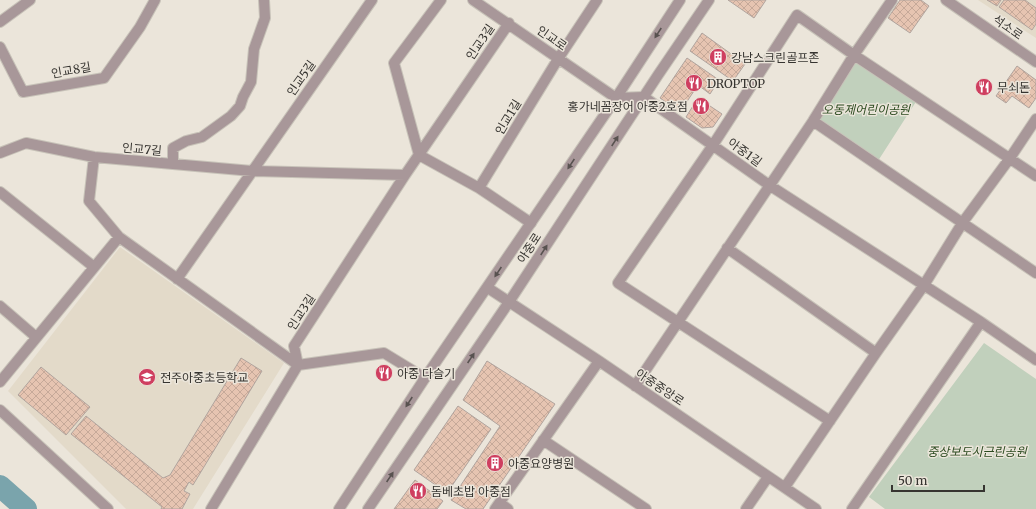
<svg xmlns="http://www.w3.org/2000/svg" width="1036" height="509" viewBox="0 0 1036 509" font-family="Merriweather,'Noto Sans KR',serif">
<defs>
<pattern id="building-cross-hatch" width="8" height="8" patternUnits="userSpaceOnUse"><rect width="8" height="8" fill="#e6c4b1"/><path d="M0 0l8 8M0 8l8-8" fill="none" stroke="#c6a999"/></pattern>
</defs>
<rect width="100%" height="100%" fill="#ebe5da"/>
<path fill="#e3dac9" d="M 978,0 L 1036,0 L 1036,38 Z
M 120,247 L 284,363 L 193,509 L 126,509 L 8,391 Z"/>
<path fill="#c1d0bc" d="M 854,55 L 919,97 L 876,164 L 813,121 Z
M 984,343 L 1036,379 L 1036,509 L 885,509 L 869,497 Z"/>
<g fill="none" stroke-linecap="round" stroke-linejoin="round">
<path stroke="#7aa4ac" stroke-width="22" d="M 0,486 L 26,509"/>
</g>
<path fill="url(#building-cross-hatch)" stroke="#b0a49e" d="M 728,0 L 766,0 L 754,18 Z
M 900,0 L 921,0 L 929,6 L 910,33 L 888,18 Z
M 987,0 L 1001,0 L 997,6 Z
M 1004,0 L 1025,0 L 1036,8 L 1036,24 L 1032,30 L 999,7 Z
M 702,33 L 745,64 L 733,81 L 690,51 Z
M 687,58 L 719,80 L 710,94 L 698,85 L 680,112 L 660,98 Z
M 1017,66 L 1036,80 L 1036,98 L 1029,108 L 1012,96 L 1006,103 L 996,96 Z
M 698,98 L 722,114 L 713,127 L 702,128 L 686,117 Z
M 241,358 L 262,371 L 193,485 L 189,482 L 184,491 L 190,494 L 182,509 L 161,509 L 162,507 L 71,434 L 86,416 L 163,478 L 170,475 Z
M 487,361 L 555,404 L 483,509 L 466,509 L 451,500 L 500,426 L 463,400 Z
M 41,367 L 90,407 L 66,435 L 18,395 Z
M 458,406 L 491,429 L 447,493 L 414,470 Z
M 415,480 L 443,501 L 437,509 L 394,509 Z"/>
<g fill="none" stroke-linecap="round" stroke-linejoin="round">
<defs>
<path id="minor" d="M 441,0 L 394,63 L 419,155 L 479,188 L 531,223
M 473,0 L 616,98 L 644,97 L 769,185 L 981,322 L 1036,360
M 0,22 L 30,0
M 0,47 L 23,92 L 104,78 L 140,27 L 155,0
M 813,121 L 1036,273
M 0,153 L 26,143 L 94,157 L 252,171 L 405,175
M 94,157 L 89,201 L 119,237 L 298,365 L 384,353 L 425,378
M 173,164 L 173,148 L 186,141 L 202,137 L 231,116 L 240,106 L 243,97 L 251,82 L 254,49 L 265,18 L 264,0
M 479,188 L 558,59 L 597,0
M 0,192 L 94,267
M 727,248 L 876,353
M 177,279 L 372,0
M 488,288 L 599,361 L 816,509
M 0,306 L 36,337
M 0,382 L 119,237
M 635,386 L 813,121 L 854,55 L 892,0
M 0,410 L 108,509
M 830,421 L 618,283 L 713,145 L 797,15 L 854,55 L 1036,176
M 543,440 L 646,509
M 785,487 L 876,353 L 924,285 L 963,222 L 1010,158 L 1036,119
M 500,503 L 508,509
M 211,509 L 298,365 L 294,346 L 405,175 L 509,23
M 495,509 L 599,361
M 746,509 L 768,477
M 852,509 L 981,322"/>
<path id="tertiary" d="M 946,0 L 1036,62
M 339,509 L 425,378 L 616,98 L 680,0
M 368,509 L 509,302 L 658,75 L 709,0"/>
</defs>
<use href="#minor" stroke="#c7c2b8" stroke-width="12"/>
<use href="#tertiary" stroke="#c7c2b8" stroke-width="12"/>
<use href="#minor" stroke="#a89799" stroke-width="10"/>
<use href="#tertiary" stroke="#a89799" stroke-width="10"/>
</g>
<defs><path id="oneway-solid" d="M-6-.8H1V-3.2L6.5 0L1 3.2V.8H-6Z"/></defs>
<g fill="#585250">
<use href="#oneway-solid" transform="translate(658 33) rotate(123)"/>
<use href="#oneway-solid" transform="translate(615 141) rotate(-57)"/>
<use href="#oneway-solid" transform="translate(571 164) rotate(124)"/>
<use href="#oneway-solid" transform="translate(544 250) rotate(-57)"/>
<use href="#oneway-solid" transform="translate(498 272) rotate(124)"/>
<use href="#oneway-solid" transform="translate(471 358) rotate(-56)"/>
<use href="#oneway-solid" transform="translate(409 402) rotate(123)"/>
<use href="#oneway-solid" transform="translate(390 477) rotate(-56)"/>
</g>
<defs>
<symbol id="building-disc" viewBox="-11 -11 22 22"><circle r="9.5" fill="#cf3f60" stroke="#ebe5da"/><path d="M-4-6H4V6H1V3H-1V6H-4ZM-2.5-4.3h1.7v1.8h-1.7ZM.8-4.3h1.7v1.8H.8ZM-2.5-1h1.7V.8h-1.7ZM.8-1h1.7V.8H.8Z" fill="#fff"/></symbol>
<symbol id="restaurant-disc" viewBox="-11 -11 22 22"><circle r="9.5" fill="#cf3f60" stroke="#ebe5da"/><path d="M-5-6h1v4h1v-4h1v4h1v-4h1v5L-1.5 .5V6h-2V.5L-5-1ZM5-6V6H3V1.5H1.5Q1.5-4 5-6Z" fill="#fff"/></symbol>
<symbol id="school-disc" viewBox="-11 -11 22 22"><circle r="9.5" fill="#cf3f60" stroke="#ebe5da"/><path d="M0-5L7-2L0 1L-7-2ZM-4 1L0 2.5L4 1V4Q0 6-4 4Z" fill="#fff"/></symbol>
</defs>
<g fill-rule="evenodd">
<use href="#building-disc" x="708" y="47" width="20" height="20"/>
<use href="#restaurant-disc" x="684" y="73" width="20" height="20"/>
<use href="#restaurant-disc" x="974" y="77" width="20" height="20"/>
<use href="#restaurant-disc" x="691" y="96" width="20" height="20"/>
<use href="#restaurant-disc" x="374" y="363" width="20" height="20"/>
<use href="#school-disc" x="137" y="367" width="20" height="20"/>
<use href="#building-disc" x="485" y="453" width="20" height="20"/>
<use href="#restaurant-disc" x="408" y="481" width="20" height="20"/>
</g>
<g text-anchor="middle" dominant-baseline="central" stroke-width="3" stroke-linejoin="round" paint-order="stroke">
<g font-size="12" fill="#363430" stroke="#ebe5da">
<text transform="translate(1008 27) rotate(35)">석소로</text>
<text transform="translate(552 38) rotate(35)">인교로</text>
<text transform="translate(480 42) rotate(-56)">인교3길</text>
<text transform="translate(71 70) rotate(-10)">인교8길</text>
<text transform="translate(301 78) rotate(-55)">인교5길</text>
<text transform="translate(508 117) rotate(-59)">인교1길</text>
<text transform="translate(142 149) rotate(5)">인교7길</text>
<text transform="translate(745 152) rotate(36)">아중1길</text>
<text transform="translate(529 248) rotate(-57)">아중로</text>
<text transform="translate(301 312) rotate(-57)">인교3길</text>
<text transform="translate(660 387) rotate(34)">아중중앙로</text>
</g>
<g font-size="12" fill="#363430" stroke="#ebe5da" text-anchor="start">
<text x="731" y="57">강남스크린골프존</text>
<text x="707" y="83">DROPTOP</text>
<text x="997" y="87">무쇠돈</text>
<text x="688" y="106" text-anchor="end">홍가네꼼장어 아중2호점</text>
<text x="397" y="373">아중 다슬기</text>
<text x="160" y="377">전주아중초등학교</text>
<text x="508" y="463">아중요양병원</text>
<text x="431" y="491">돔베초밥 아중점</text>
</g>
<g font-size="12" font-style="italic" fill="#2b4a1f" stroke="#ebe5da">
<text x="866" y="109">오동제어린이공원</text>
<text x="977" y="451">중상보도시근린공원</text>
</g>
</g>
<path d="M892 485v6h92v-6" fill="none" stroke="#363430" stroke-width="2"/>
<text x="898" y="485" font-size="12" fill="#363430" stroke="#ebe5da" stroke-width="3" paint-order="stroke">50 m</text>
</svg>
